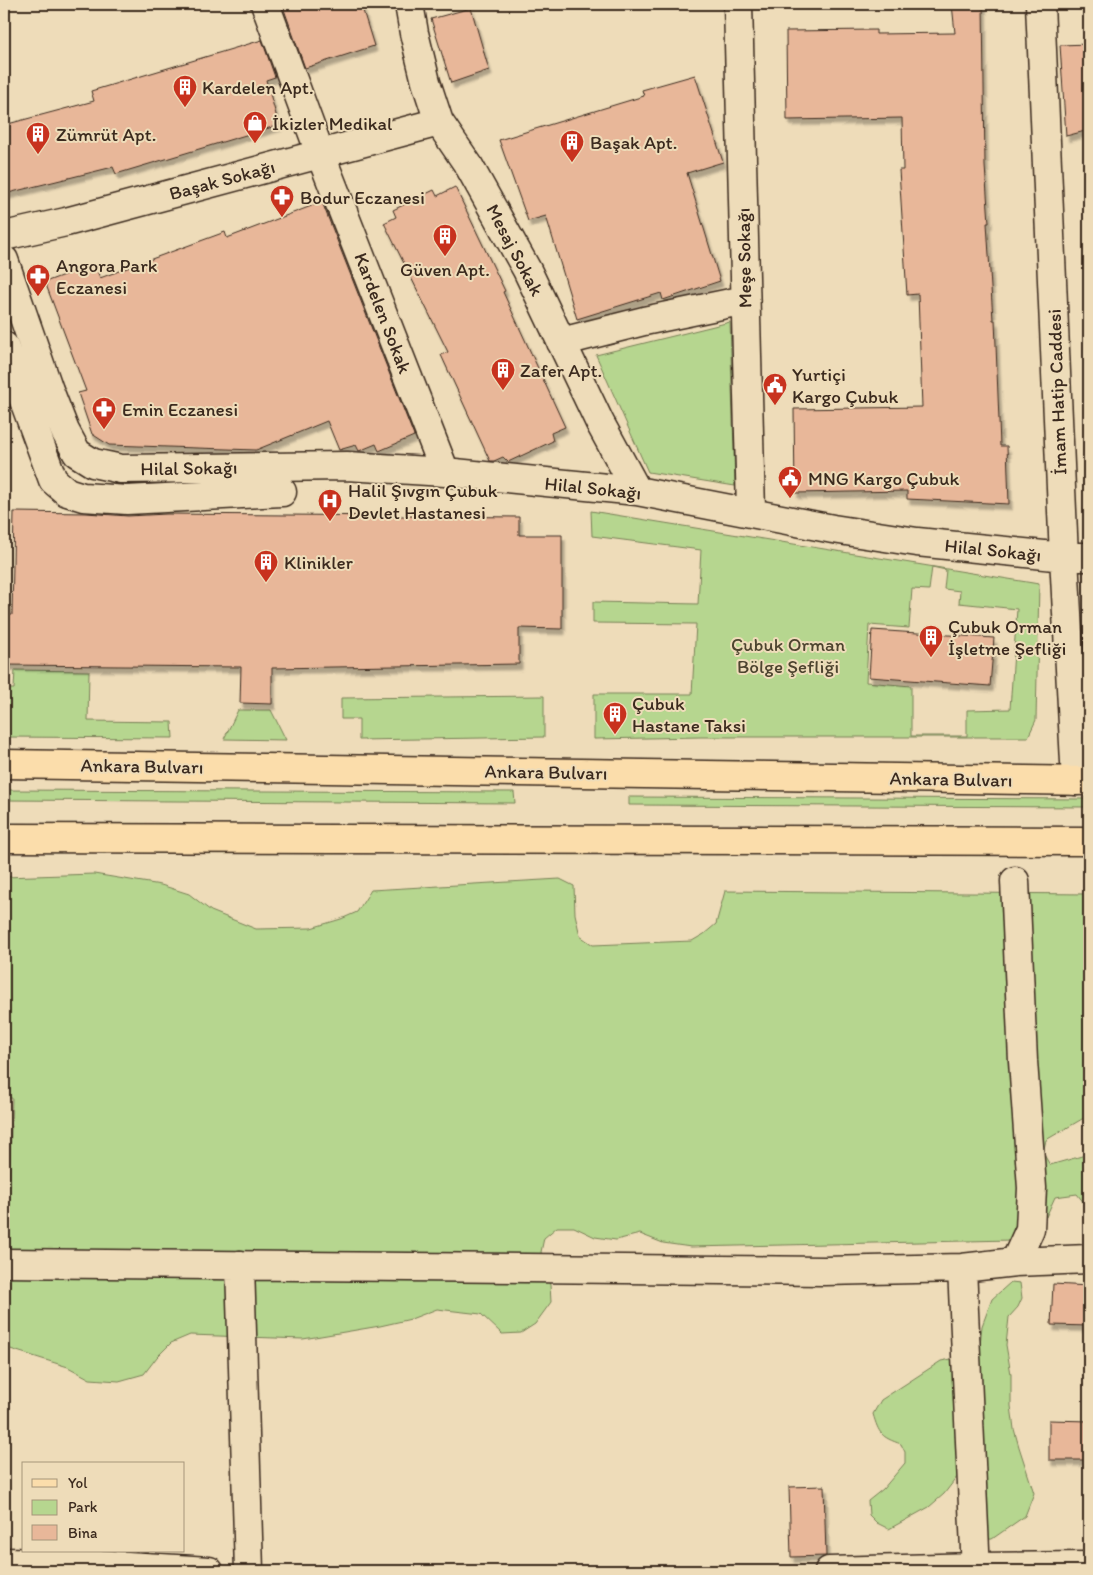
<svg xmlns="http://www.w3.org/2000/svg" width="1093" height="1575" viewBox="0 0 1093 1575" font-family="Itim,sans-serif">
<defs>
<filter id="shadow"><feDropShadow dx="3" dy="5.5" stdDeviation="1" flood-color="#0004"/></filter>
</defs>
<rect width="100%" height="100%" fill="#eedcb9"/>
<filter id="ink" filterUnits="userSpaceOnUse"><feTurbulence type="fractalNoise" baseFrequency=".02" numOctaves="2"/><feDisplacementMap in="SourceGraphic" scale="10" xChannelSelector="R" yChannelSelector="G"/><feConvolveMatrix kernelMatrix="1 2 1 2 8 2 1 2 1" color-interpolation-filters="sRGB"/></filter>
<g filter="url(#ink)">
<path fill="#b6d68f" stroke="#788056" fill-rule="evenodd" d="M 730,322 L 735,486 L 648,472 L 596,355 Z
M 591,511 L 1039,584 L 1036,720 L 1028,737 L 701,737 L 594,739 L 594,694 L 692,694 L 696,624 L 593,623 L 593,602 L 698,604 L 701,550 L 592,536 ZM 932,567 L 946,570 L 944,589 L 960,591 L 959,603 L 1017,609 L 1010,709 L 967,710 L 967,736 L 911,736 L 911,686 L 866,682 L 869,625 L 909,628 L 912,589 L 929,590 Z
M 15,670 L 89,671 L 88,721 L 172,722 L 173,738 L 4,737 L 4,689 L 14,689 Z
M 544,696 L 544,737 L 359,740 L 359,719 L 341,719 L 341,698 Z
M 238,710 L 271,710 L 286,740 L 224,739 Z
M 4,790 L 514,792 L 515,803 L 4,800 Z
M 629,797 L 1089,799 L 1089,807 L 629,805 Z
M 94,874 L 161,885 L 189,894 L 211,911 L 256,929 L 311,928 L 341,919 L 357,912 L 371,890 L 560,879 L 574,886 L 575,914 L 580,936 L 593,945 L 692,941 L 704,934 L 716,924 L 725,891 L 1089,894 L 1089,1115 L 1046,1140 L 1043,1153 L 1050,1165 L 1089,1154 L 1089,1209 L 1077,1194 L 1055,1197 L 1046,1217 L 1012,1240 L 691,1247 L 663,1243 L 640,1234 L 616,1240 L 595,1237 L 574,1227 L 557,1227 L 544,1238 L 541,1252 L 550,1285 L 551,1302 L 535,1324 L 521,1333 L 502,1334 L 481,1314 L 437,1309 L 411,1319 L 380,1326 L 303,1339 L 190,1335 L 171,1343 L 157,1357 L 144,1374 L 119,1381 L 90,1379 L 68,1367 L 4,1347 L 4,1186 L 9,1185 L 12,1098 L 4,1098 L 4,877 Z
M 1011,1282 L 1020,1283 L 1022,1298 L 1018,1307 L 1009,1317 L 1006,1345 L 1011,1374 L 1011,1406 L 1014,1429 L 1019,1447 L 1034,1493 L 1025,1516 L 992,1539 L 976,1540 L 967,1464 L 944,1494 L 929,1507 L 889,1529 L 877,1523 L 869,1515 L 868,1501 L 883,1489 L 905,1463 L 905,1452 L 901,1444 C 881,1437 879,1434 873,1414 L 881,1400 L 941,1361 L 972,1355 L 980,1345 L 982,1326 L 992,1299 Z"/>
<path fill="#e8b799" stroke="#3b2a1e" filter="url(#shadow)" d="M 282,4 L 361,4 L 374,46 L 305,68 Z
M 952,4 L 983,4 L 985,166 L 989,223 L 987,223 L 993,320 L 995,320 L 1000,446 L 1007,446 L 1009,504 L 907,499 L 907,491 L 795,493 L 794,409 L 922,407 L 918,294 L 907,295 L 899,170 L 903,170 L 902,118 L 787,120 L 786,31 L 876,30 L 876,34 L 955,33 Z
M 471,8 L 489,70 L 451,83 L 431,19 Z
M 262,40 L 275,77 L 266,80 L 279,125 L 116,174 L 113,167 L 4,194 L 4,125 L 94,101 L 91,91 Z
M 1089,44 L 1089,130 L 1066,136 L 1060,45 Z
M 695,75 L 723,162 L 687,173 L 720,281 L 663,300 L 661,293 L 577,319 L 546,216 L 528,221 L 499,140 L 644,96 L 642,90 Z
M 455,187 L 505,291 L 503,292 L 565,427 L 551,433 L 553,441 L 508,462 L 503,457 L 494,461 L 490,461 L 441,355 L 448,352 L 384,223 L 396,217 L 393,210 L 434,190 L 437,196 Z
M 322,202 L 414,436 L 379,451 L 376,444 L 359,451 L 356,445 L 339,450 L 327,421 L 256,450 L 109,445 L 92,434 L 78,393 L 86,391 L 45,282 L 88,266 L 89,271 L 96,268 L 100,278 L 225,232 L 227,238 Z
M 14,512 L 86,513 L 128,516 L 167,514 L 519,517 L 519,535 L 562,535 L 562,629 L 519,628 L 519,664 L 272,668 L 272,704 L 240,703 L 241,667 L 4,665 L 4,615 L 12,615 Z
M 872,630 L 994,638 L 990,686 L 869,677 Z
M 1053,1284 L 1089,1286 L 1089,1326 L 1051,1325 Z
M 1049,1420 L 1089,1421 L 1089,1460 L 1049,1460 Z
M 824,1486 L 826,1556 L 791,1557 L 789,1487 Z"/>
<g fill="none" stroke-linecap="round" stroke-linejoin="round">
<defs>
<path id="minor" d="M 265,4 L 320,153 L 445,472
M 409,4 L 414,33 L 426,82 L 439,122 L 469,166 L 527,270 L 600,423 L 637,491
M 738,4 L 751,512
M 1040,4 L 1064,557 L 1076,781
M 4,236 L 66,222 L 439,122
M 4,260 L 49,390 L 65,431 L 77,453 L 93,463 L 121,469 L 347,466 L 445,472 L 637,491 L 833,529 L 917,542 L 1064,557 L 1089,557
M 561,342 L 644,321 L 745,300
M 4,346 L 53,480 L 67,492 L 83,497 L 127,500 L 282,492
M 1015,1262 L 1089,1259
M 4,1263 L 824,1271 L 962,1268 L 1015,1262 L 1030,1229 L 1032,1188 L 1023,1061 L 1015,881
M 240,1265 L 249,1571
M 962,1268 L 976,1571
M 4,1562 L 95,1564 L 209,1571
M 829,1571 L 976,1567 L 1089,1566"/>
<path id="major" d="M 4,764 L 1089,781
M 4,838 L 1089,841"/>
</defs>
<use href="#minor" stroke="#3b2a1e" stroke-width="31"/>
<use href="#major" stroke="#3b2a1e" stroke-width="31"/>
<use href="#minor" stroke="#eedcb9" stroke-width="28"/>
<use href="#major" stroke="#fbddab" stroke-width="28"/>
</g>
</g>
<defs>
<symbol id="building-pin" viewBox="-11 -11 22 30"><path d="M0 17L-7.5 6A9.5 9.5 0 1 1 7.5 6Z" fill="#c8321e" stroke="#eedcb9"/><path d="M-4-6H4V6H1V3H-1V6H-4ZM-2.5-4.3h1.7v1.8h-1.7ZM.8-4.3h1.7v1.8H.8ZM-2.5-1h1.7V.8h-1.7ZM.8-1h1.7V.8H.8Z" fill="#fff"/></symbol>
<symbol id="shop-pin" viewBox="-11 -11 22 30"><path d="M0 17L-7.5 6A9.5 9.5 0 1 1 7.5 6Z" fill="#c8321e" stroke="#eedcb9"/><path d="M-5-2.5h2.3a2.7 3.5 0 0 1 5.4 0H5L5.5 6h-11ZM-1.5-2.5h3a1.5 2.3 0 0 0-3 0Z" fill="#fff"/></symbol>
<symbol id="pharmacy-pin" viewBox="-11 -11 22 30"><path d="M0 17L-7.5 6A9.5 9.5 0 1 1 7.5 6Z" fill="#c8321e" stroke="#eedcb9"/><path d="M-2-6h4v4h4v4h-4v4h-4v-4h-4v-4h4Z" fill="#fff"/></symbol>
<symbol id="civic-pin" viewBox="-11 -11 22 30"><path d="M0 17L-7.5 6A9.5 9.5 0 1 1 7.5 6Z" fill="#c8321e" stroke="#eedcb9"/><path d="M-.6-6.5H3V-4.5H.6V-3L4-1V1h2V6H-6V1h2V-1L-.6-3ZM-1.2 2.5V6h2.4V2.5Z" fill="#fff"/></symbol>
<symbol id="hospital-pin" viewBox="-11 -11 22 30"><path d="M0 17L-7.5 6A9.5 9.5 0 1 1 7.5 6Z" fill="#c8321e" stroke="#eedcb9"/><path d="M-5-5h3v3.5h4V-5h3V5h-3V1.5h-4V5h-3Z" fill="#fff"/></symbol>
</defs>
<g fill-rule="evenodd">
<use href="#building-pin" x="171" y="73" width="28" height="38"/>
<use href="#shop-pin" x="241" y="109" width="28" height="38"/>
<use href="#building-pin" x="24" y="120" width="28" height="38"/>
<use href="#building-pin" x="558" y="128" width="28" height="38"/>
<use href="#pharmacy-pin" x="268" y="183" width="28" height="38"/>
<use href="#building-pin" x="431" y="222" width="28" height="38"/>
<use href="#pharmacy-pin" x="24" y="262" width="28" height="38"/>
<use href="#building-pin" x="489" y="356" width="28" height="38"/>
<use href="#civic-pin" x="761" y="371" width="28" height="38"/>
<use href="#pharmacy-pin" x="90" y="395" width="28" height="38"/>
<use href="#civic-pin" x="776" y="464" width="28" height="38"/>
<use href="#hospital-pin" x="316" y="487" width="28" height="38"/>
<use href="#building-pin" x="252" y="548" width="28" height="38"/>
<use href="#building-pin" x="917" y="623" width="28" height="38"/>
<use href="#building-pin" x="601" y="700" width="28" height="38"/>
</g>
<g text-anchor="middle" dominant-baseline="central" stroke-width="4" stroke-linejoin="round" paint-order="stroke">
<g font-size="19" fill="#3b2a1e" stroke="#eedcb9" text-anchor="start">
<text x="202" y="87">Kardelen Apt.</text>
<text x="272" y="123">İkizler Medikal</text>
<text x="56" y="134">Zümrüt Apt.</text>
<text x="590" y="142">Başak Apt.</text>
<text x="300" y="197">Bodur Eczanesi</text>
<text x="56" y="265">Angora Park<tspan x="56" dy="22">Eczanesi</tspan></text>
<text x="445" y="269" text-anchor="middle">Güven Apt.</text>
<text x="520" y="370">Zafer Apt.</text>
<text x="792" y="374">Yurtiçi<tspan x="792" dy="22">Kargo Çubuk</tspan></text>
<text x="122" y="409">Emin Eczanesi</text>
<text x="808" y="478">MNG Kargo Çubuk</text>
<text x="348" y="490">Halil Şıvgın Çubuk<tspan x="348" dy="22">Devlet Hastanesi</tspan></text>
<text x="284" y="562">Klinikler</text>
<text x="948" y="626">Çubuk Orman<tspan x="948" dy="22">İşletme Şefliği</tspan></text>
<text x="632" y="703">Çubuk<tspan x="632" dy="22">Hastane Taksi</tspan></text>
</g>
<g font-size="19" fill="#3b2a1e" stroke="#eedcb9">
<text transform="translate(222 180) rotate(-15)">Başak Sokağı</text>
<text transform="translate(515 250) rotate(62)">Mesaj Sokak</text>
<text transform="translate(744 258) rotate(-91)">Meşe Sokağı</text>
<text transform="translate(383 313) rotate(69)">Kardelen Sokak</text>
<text transform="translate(1057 392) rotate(-92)">İmam Hatip Caddesi</text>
<text transform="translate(189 468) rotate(-1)">Hilal Sokağı</text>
<text transform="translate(593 488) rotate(6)">Hilal Sokağı</text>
<text transform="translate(993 550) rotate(6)">Hilal Sokağı</text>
<text transform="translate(142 766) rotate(1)">Ankara Bulvarı</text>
<text transform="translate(546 772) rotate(1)">Ankara Bulvarı</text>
<text transform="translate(951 779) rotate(1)">Ankara Bulvarı</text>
</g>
<g font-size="19" fill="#4d442f" stroke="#eedcb9">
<text x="788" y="644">Çubuk Orman<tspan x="788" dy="22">Bölge Şefliği</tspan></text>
</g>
</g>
<rect width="1093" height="1575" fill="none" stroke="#eedcb9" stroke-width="20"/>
<rect x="10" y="10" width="1073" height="1555" fill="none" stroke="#3b2a1e" stroke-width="2" filter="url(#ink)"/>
<rect x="22" y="1462" width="162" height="90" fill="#eedcb9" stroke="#a6957b"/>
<rect x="32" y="1479" width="25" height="8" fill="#fbddab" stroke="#a6957b"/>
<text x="68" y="1488" font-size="15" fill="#3b2a1e">Yol</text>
<rect x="32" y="1500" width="25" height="15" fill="#b6d68f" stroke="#a6957b"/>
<text x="68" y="1512" font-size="15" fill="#3b2a1e">Park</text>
<rect x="32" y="1525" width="25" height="15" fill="#e8b799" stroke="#a6957b"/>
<text x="68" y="1538" font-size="15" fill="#3b2a1e">Bina</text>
</svg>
